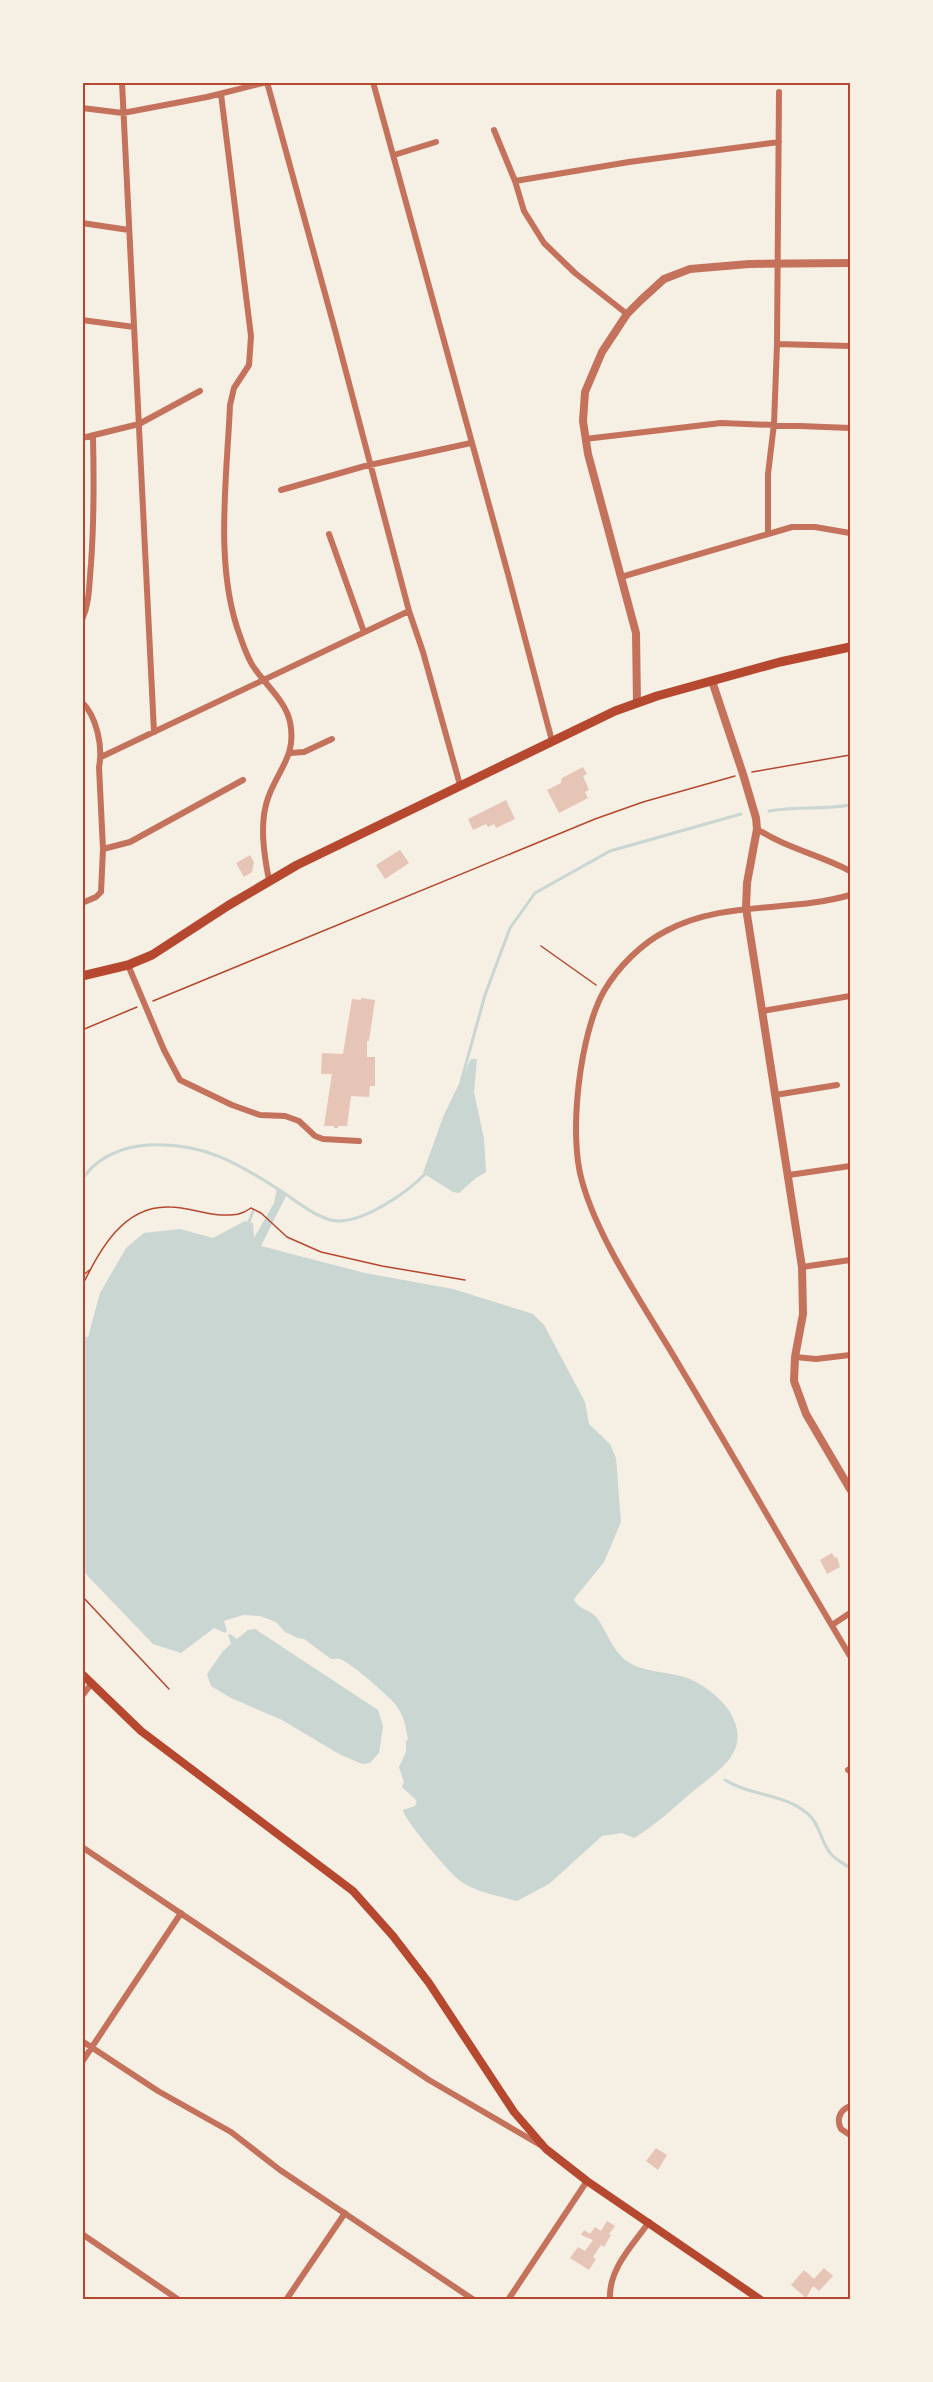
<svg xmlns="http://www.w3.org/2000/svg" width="933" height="2382" viewBox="0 0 933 2382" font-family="Barlow,sans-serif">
<rect width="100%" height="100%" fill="#f6efe4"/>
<path fill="#c9d6d2" d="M 471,1059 L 477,1059 L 474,1092 L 484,1139 L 486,1172 L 476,1178 L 459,1193 L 453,1192 L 423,1173 L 443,1117 Z
M 277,1188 L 287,1194 L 261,1246 L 365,1273 L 453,1289 L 533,1314 L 544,1325 L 585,1402 L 589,1424 L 610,1444 L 616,1458 L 621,1522 L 604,1562 L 574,1599 C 577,1609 591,1610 597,1618 C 607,1632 612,1649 625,1660 C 645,1675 673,1670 694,1681 C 724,1696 755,1732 726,1763 C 716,1774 703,1783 691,1793 C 671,1810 657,1824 634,1838 L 622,1833 L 602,1836 L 549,1884 L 517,1901 C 499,1896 474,1892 459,1880 C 448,1871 405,1821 403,1810 L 415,1806 L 417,1801 L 402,1787 L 404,1782 L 399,1767 L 406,1752 L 406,1741 L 408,1740 C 406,1728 405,1719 398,1708 C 392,1698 351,1663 340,1659 C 338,1658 333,1659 331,1659 L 304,1639 L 298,1638 L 285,1632 L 276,1622 L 260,1616 L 243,1615 L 224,1621 L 227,1631 L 225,1633 L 214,1628 L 181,1653 L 153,1644 L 83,1571 L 83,1336 L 88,1337 L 100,1293 L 126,1248 L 144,1233 L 180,1229 L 213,1238 L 245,1221 L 253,1223 L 254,1238 L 274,1203 Z
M 255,1629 L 378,1710 L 383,1726 L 379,1753 L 370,1763 L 362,1764 L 339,1754 L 282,1720 L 231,1698 L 211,1686 L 207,1674 L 223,1651 L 231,1644 L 228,1635 L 230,1634 L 237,1639 L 248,1630 Z"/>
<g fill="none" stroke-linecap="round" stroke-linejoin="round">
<path stroke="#c9d6d2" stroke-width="3" d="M 769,811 C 796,806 823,810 850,805
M 461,1082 L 485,995 L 510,928 L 535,893 L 610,851 L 741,814
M 82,1180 C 94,1160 117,1149 139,1146 C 199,1139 239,1163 287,1195 C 300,1204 323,1222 340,1221 C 367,1220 408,1192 426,1173
M 249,1222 L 253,1211
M 725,1780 C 750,1796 784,1793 808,1814 C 820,1824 821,1843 831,1854 C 836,1860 845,1864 850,1868"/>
</g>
<path fill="#e6c5b7" d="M 583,767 L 587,774 L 583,776 L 589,790 L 585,792 L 588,798 L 559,813 L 547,790 L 561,783 L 562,778 Z
M 506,800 L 515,819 L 496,828 L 494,824 L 488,827 L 486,824 L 473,830 L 468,819 Z
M 400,850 L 409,863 L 385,879 L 376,865 Z
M 250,855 L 254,862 L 252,872 L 244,877 L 236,863 Z
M 361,998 L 375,1000 L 369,1041 L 367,1041 L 367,1057 L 375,1057 L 375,1086 L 370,1086 L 369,1097 L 351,1096 L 347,1126 L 338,1126 L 338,1128 L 334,1128 L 334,1126 L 324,1126 L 332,1074 L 321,1074 L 322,1053 L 343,1054 L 352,999 L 361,1000 Z
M 832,1553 L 835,1558 L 837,1557 L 840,1567 L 827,1574 L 820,1560 Z
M 656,2148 L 667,2155 L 658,2170 L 646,2161 Z
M 607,2221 L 615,2226 L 609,2234 L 611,2235 L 604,2247 L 601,2245 L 593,2257 L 596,2259 L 589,2270 L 570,2258 L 578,2247 L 585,2251 L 593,2240 L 581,2235 L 584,2230 L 590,2234 L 595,2227 L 601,2231 Z
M 824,2268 L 833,2276 L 819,2291 L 813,2286 L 806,2298 L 791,2285 L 804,2270 L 814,2279 Z"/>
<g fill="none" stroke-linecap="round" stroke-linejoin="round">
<path stroke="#b5482f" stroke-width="1.5" d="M 752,772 L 850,755
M 541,946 L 596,985
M 153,1001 L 595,819 L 643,802 L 735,776
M 82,1030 L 137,1007
M 82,1276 L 91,1269
M 82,1286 C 100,1250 123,1205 170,1207 C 187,1207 203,1214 220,1215 C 233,1215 240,1216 251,1208 L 261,1213 L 287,1237 L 321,1252 L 382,1266 L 465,1280
M 82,1596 L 169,1689"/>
<path stroke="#c5725c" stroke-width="6" d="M 122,82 L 154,732
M 373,82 L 508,574 L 552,741
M 221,94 L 251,336 L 249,365 L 234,388 L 230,405 C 227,477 214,567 240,636 C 244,647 248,660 255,669 C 266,685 286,702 290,722 C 297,756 278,769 268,798 C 259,823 264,855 269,880
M 82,108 L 123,113 L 207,97 L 267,82 L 335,330 L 409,611 L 423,652 L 460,785
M 494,130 L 515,181 L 524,211 L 544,243 L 575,273 L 627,314
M 394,155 L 436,142
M 515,181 L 629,162 L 779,142
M 82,223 L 129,230
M 82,320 L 134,327
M 777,344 L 850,346
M 82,438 L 139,424 L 200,391
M 585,439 L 721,423 L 850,428
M 281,490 L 365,466 L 471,443
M 768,533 L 768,474 L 774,424 L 777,344 L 779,92
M 329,534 L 364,632
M 621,577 L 792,527 L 815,527 L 850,533
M 82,620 C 90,602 89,584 91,564 C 94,522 94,480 93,437
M 82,702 C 97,717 103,747 99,767 L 103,849 L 101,892 L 96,897 L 82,903
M 290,753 L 304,752 L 332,739
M 101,757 L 409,611
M 757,829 C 786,848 820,855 850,871
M 103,849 L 130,842 L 243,780
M 850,895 C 789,913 724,900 666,931 C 642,943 618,967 604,991 C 580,1033 568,1134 582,1181 C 599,1243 649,1313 682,1370 C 739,1465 793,1561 850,1656
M 128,965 L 164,1050 L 180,1080 L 232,1105 L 260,1115 L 285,1116 L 299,1121 L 315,1136 L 323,1139 L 359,1141
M 762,1011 L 850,996
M 775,1095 L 837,1085
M 789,1175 L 850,1166
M 802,1267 L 850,1260
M 795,1357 L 816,1359 L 850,1355
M 832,1625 L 850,1613
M 82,1696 L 92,1683
M 848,1770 L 850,1769
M 82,1847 L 429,2080 L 542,2146
M 82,2041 L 158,2091 L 231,2132 L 280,2170 L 474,2300
M 82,2062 L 181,1913
M 850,2106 C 840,2110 836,2119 841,2129 L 850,2135
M 82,2234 L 179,2300
M 286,2300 L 345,2213
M 508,2300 L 587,2181
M 610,2300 C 608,2269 633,2245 649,2222"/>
<path stroke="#c5725c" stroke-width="8" d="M 712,681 L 743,774 L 756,818 L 757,829 L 747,883 L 746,908 L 802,1267 L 803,1314 L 795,1357 L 794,1381 L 806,1414 L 850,1489
M 637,703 L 636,633 L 588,454 L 583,421 L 585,392 L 602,352 L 627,314 L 641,300 L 664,279 L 690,269 L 749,264 L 850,263"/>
<path stroke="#b5482f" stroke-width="8" d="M 82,1674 L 141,1731 L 353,1891 L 393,1936 L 429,1983 L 514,2112 L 546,2149 L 587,2181 L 761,2300"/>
<path stroke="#b5482f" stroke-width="9" d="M 82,976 L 128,965 L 152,955 L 229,905 L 297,865 L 615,711 L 657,696 L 780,662 L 850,647"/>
</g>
<rect width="933" height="2382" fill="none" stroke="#f6efe4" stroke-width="168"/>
<rect x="84" y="84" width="765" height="2214" fill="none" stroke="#b5482f" stroke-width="2"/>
</svg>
